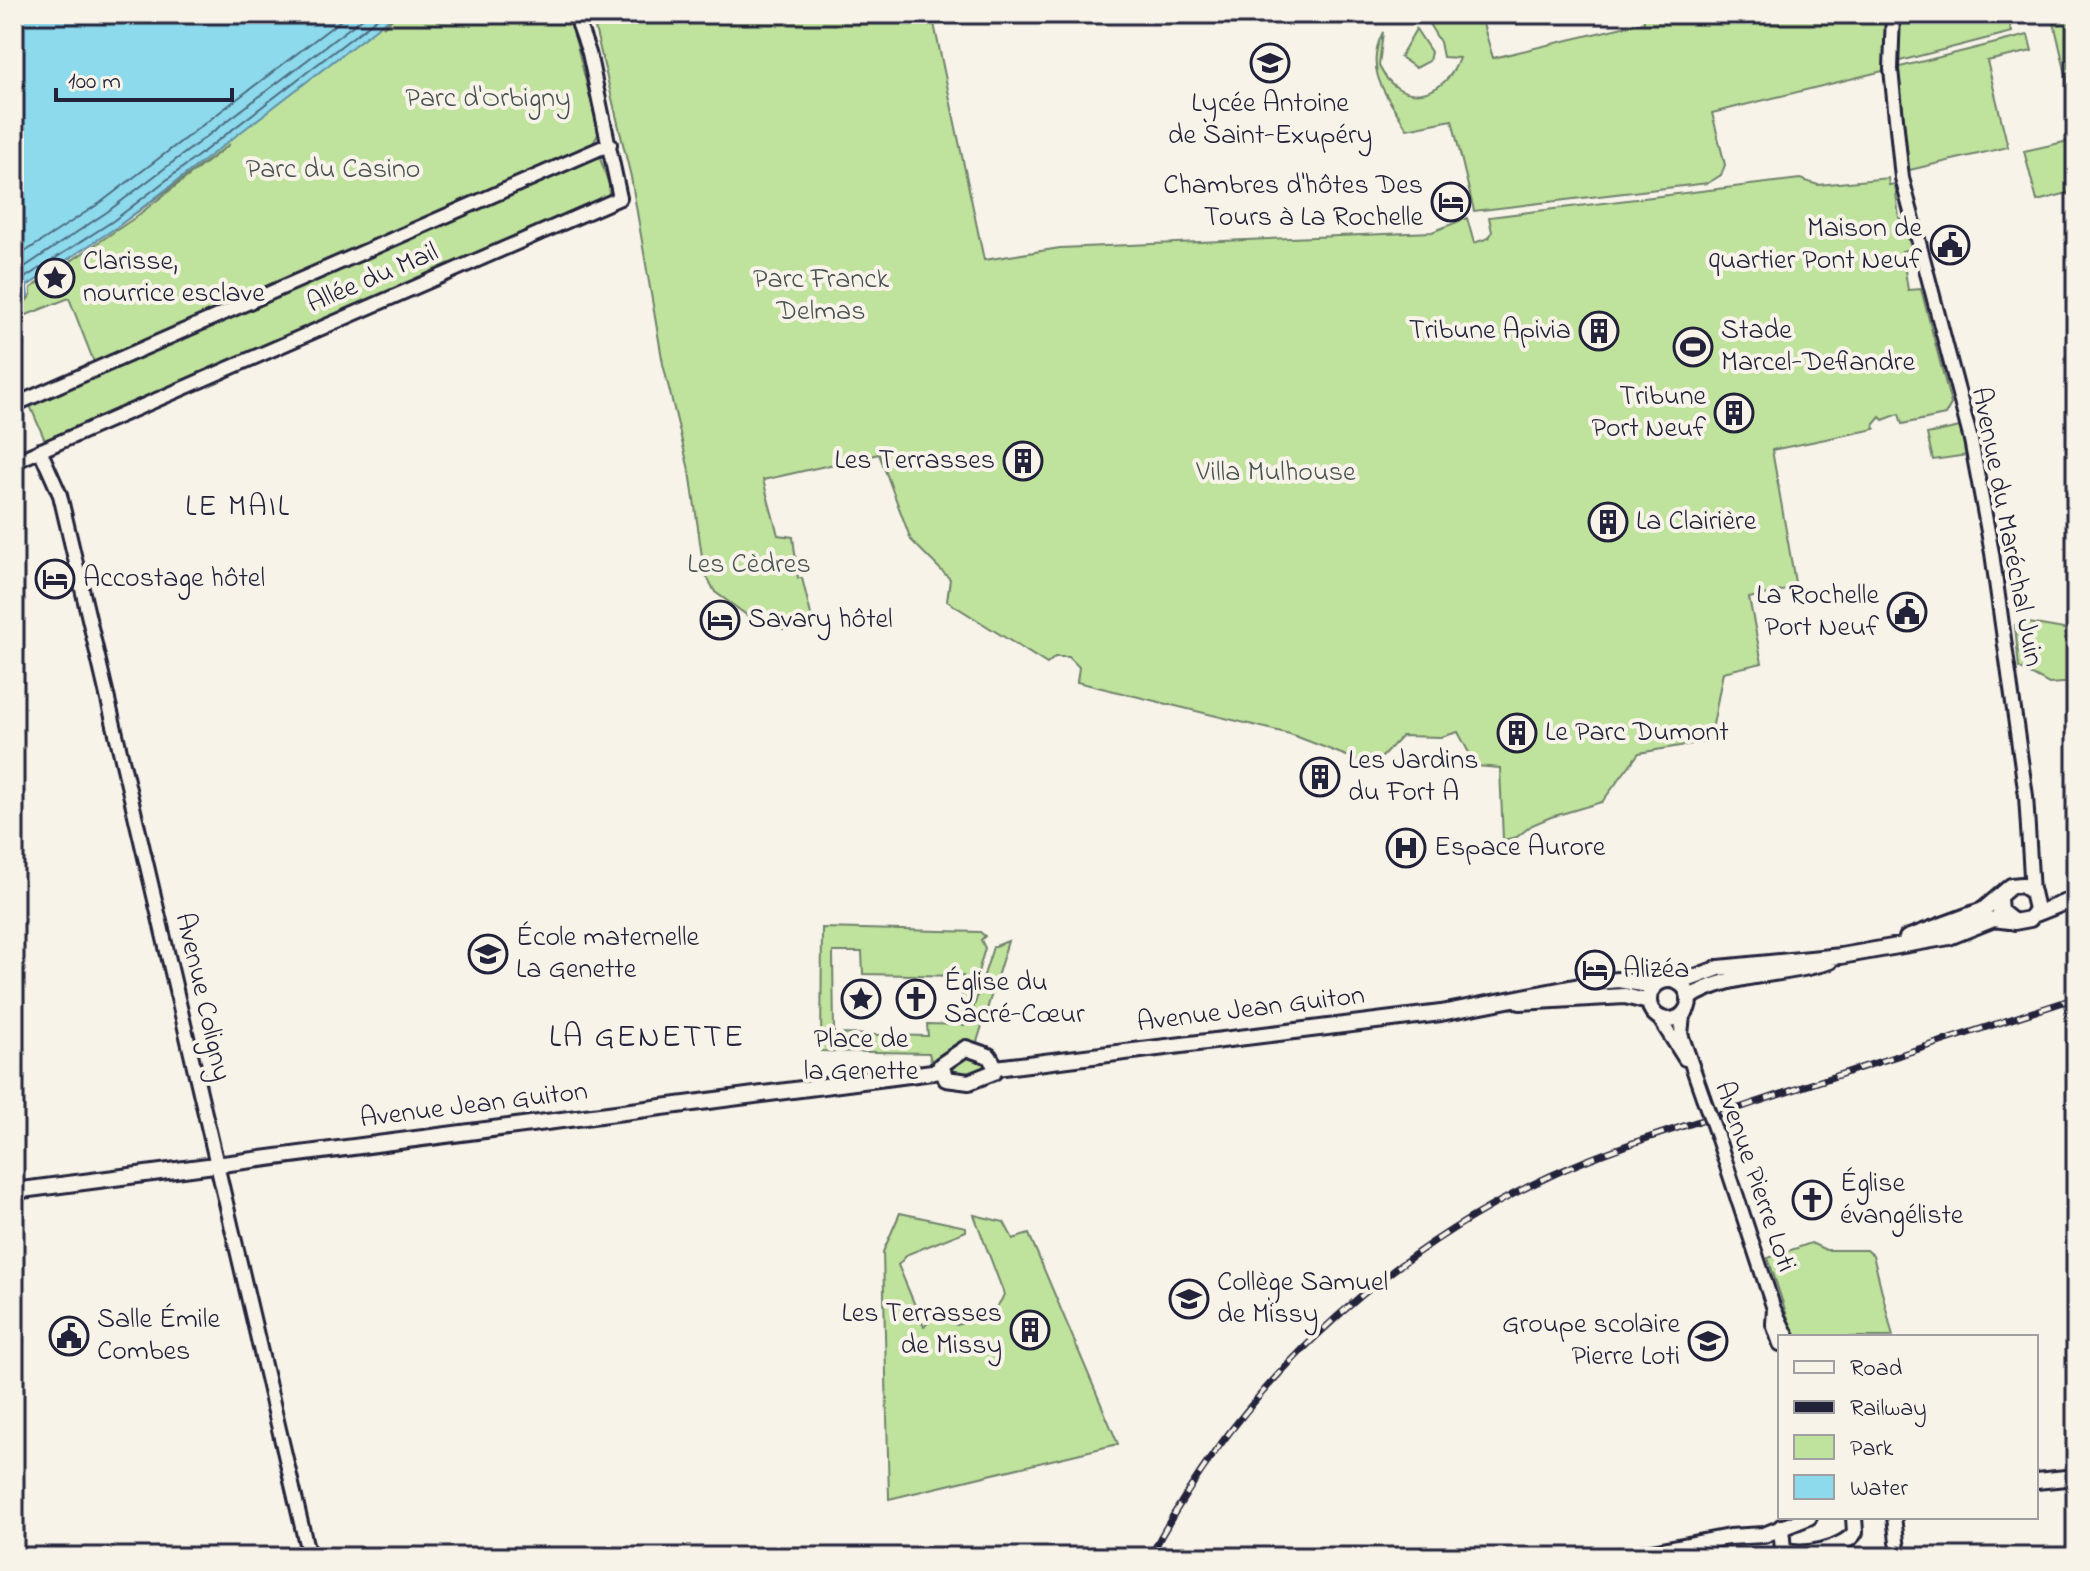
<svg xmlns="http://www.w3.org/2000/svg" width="2090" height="1571" viewBox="0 0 2090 1571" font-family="'Indie Flower',sans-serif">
<rect width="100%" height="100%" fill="#f7f3e8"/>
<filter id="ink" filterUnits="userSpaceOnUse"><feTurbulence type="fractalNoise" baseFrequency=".0125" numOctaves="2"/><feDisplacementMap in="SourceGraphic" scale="16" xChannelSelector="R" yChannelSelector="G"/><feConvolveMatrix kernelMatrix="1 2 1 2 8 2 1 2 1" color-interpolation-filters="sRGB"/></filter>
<g filter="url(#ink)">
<path fill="#bfe29c" stroke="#70826c" stroke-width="2" d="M 14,14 L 395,14 L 383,27 L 398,14 L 569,14 L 599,133 L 593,143 L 95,365 L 69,298 L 14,320 L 14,301 L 25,303 L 31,295 L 31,288 L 133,219 L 230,144 L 117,227 L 27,286 L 27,298 L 16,301 Z
M 597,14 L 932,14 L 984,260 L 1060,248 L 1432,232 L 1467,218 L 1474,243 L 1489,238 L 1492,232 L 1489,217 L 1800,179 L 1818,185 L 1888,178 L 1889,185 L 1895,184 L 1899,218 L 1904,220 L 1911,249 L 1902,251 L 1908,290 L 1921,289 L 1951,404 L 1945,415 L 1902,424 L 1899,414 L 1883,420 L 1880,417 L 1874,424 L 1875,429 L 1772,450 L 1796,588 L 1749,598 L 1762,663 L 1723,672 L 1710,741 L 1639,753 L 1602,802 L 1551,817 L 1532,825 L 1517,837 L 1503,840 L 1500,768 L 1476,766 L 1458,732 L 1441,737 L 1402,736 L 1382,757 L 1362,762 L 1290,734 L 1077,682 L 1079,667 L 1069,657 L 1055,657 L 1047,664 L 947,601 L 950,579 L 911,540 L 879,454 L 763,480 L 778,535 L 793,537 L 798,578 L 802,578 L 814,627 L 783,629 L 748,616 L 715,592 L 704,571 L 691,478 L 663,364 L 631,177 L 594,24 Z
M 1423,14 L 1480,14 L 1493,58 L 1644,22 L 1643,14 L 2007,14 L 2012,32 L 1892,63 L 1892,69 L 2028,35 L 2032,51 L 1987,61 L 2008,147 L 1901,172 L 1891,69 L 1712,113 L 1725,165 L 1721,175 L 1708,183 L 1474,211 L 1452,120 L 1407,129 C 1387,95 1363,71 1383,32 L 1379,66 C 1399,108 1445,99 1459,58 L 1443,57 L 1440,42 Z
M 2052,14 L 2076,14 L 2076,109 L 2074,109 Z
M 1416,29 L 1431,52 L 1429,61 L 1416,68 L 1400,57 Z
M 2073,140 L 2076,191 L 2037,201 L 2024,151 Z
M 599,155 L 610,188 L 607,199 L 46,443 L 29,403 Z
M 1960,427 L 1968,455 L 1933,460 L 1927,434 Z
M 2023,622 L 2076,631 L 2076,682 L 2049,684 L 2019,668 L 2015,625 Z
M 822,928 L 980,932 L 985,936 L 981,940 L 985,948 L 965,1017 L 961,1018 L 963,976 L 863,974 L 862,952 L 833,952 L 834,1034 L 928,1036 L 927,1024 L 968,1025 L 993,947 L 1008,941 L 977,1042 L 957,1043 L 931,1061 L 929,1053 L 821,1051 Z
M 966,1048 L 996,1068 L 959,1082 L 941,1065 Z
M 900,1213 L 966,1227 L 966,1231 L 908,1254 L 898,1265 L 924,1327 L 934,1316 L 957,1325 C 975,1318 998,1314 1004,1294 L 974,1215 L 1004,1222 L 1013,1239 L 1029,1234 L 1118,1444 L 889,1499 L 883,1252 Z
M 1811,1243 L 1826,1250 L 1867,1250 L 1873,1255 L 1893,1337 L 1794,1337 L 1768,1258 Z"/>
<path fill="#8ddaec" stroke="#6290a5" stroke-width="2" d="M 14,14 L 395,14 L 117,227 L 27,286 L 28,296 L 19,301 L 14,299 Z"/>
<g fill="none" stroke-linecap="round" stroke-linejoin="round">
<path stroke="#4d6c82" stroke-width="2" d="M 14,259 L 100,203 L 349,14
M 14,274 L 107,212 L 368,14
M 14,293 L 23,279 L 113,221 L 383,14"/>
<defs>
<path id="tertiary" d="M 1893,14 L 1891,69 L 1902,178 L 1971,440 L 1992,553 L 2026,796 L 2032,892
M 14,405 L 610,144
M 40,450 L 60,495 L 309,1557
M 14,462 L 620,198 L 589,53 L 575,14
M 1683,1016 L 1681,1034 L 1703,1097
M 1659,1018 L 1685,1059
M 1716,1133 L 1774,1309 L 1773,1324 L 1780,1344
M 1774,1309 L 1788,1337
M 1894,1517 L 1899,1557"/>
<path id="secondary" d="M 2033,915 L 2076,898
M 1907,938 L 1983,910 L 2011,886 L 2022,885 L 2032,892 L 2036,909 L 2030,919 L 2014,922 L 2000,911 L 1999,899
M1649 1000a20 20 0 1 1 40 0a20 20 0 1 1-40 0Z
M 1679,983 L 1719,968 L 1841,956 L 1949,937 L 1994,919 L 2009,921
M 1689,998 C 1732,971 1783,977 1830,961
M 1520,1002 L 1625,996 L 1649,1002
M 966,1048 L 989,1056 L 996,1068 L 994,1072 L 969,1082 L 946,1079 L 941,1065 Z
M 996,1068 L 1441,1013 L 1600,982 L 1618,980 L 1655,986
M 14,1191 L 940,1071
M 2036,1481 L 2076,1477
M 1781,1527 L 1783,1550 C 1801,1559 1844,1549 1855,1532 L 1854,1517
M 1626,1557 L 1729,1537 L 1764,1535 L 1809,1517"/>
</defs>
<use href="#tertiary" stroke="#22223b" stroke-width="18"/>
<use href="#secondary" stroke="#22223b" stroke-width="20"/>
<use href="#tertiary" stroke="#f7f3e8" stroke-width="12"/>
<use href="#secondary" stroke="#f7f3e8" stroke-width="14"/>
<defs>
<path id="rail" d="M 1150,1557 C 1237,1390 1379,1256 1550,1176 C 1615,1146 1686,1126 1754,1103 C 1861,1067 1969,1033 2076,998"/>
</defs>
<use href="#rail" stroke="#22223b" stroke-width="7"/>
<use href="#rail" stroke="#f7f3e8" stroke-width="4" stroke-dasharray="12" stroke-linecap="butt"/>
<defs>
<path id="tertiary-bridge" d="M 1703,1097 L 1716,1133"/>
</defs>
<use href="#tertiary-bridge" stroke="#22223b" stroke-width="18" stroke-linecap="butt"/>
<use href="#tertiary-bridge" stroke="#f7f3e8" stroke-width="12"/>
</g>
</g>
<defs>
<symbol id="school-ring" viewBox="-11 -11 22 22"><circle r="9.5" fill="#f7f3e8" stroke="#22223b" stroke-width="1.5"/><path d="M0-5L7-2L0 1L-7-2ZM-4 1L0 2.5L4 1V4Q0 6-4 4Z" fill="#22223b"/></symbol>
<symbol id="hotel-ring" viewBox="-11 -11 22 22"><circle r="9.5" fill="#f7f3e8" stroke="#22223b" stroke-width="1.5"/><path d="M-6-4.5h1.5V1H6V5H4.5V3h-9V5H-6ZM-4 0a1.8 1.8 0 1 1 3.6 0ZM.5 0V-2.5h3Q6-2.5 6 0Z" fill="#22223b"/></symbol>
<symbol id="civic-ring" viewBox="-11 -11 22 22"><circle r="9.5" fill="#f7f3e8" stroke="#22223b" stroke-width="1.5"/><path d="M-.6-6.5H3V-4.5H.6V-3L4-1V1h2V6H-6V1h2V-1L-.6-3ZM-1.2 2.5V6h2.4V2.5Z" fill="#22223b"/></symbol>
<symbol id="sight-ring" viewBox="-11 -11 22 22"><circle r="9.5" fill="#f7f3e8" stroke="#22223b" stroke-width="1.5"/><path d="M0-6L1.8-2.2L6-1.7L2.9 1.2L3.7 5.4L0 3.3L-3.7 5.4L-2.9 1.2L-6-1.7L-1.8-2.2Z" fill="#22223b"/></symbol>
<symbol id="building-ring" viewBox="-11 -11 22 22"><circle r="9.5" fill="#f7f3e8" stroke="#22223b" stroke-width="1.5"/><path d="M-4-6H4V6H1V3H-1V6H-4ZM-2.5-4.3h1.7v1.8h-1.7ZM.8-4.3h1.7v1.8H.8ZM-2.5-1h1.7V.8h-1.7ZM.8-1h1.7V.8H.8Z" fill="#22223b"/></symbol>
<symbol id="stadium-ring" viewBox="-11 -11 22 22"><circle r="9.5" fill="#f7f3e8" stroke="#22223b" stroke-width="1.5"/><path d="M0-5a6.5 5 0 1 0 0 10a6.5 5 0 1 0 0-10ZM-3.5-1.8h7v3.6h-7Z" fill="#22223b"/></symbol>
<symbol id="hospital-ring" viewBox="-11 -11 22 22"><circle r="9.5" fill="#f7f3e8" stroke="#22223b" stroke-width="1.5"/><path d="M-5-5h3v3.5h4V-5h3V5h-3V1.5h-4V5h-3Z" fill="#22223b"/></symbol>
<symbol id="church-ring" viewBox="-11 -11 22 22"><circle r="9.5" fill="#f7f3e8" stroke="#22223b" stroke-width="1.5"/><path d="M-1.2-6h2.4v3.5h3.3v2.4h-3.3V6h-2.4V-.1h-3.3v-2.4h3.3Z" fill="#22223b"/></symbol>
</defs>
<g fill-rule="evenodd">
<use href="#school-ring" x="1248" y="41" width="44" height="44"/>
<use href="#hotel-ring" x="1429" y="180" width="44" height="44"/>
<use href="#civic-ring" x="1928" y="223" width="44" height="44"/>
<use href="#sight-ring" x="33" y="256" width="44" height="44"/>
<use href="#building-ring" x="1577" y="309" width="44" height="44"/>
<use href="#stadium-ring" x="1671" y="325" width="44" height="44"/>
<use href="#building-ring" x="1712" y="391" width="44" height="44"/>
<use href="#building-ring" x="1001" y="439" width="44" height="44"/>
<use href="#building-ring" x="1586" y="500" width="44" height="44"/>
<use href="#hotel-ring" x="33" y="557" width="44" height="44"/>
<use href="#civic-ring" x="1885" y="590" width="44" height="44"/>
<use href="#hotel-ring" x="698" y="598" width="44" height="44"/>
<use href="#building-ring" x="1495" y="711" width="44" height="44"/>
<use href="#building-ring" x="1298" y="755" width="44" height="44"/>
<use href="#hospital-ring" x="1384" y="826" width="44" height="44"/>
<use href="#school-ring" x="466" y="932" width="44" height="44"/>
<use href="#hotel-ring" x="1573" y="948" width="44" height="44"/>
<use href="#sight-ring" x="839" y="977" width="44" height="44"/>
<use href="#church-ring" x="894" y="977" width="44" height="44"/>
<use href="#church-ring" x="1790" y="1178" width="44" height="44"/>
<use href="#school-ring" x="1167" y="1277" width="44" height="44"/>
<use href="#building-ring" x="1008" y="1308" width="44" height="44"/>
<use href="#civic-ring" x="47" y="1314" width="44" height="44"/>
<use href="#school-ring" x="1686" y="1319" width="44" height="44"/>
</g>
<g text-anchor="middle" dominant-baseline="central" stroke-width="8" stroke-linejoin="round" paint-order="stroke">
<g font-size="28" fill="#495253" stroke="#f7f3e8">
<text x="488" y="99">Parc d'Orbigny</text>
<text x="333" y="170">Parc du Casino</text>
<text x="821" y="280">Parc Franck<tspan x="821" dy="32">Delmas</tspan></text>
<text x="1276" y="473">Villa Mulhouse</text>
<text x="749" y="565">Les Cèdres</text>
</g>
<g font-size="28" fill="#22223b" stroke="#f7f3e8" text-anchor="start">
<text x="1270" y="104" text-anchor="middle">Lycée Antoine<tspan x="1270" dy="32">de Saint-Exupéry</tspan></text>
<text x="1423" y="186" text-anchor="end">Chambres d'hôtes Des<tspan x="1423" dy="32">Tours à La Rochelle</tspan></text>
<text x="1922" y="229" text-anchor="end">Maison de<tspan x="1922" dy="32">quartier Pont Neuf</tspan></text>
<text x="83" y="262">Clarisse,<tspan x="83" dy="32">nourrice esclave</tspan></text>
<text x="1571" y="331" text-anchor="end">Tribune Apivia</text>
<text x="1721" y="331">Stade<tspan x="1721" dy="32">Marcel-Deflandre</tspan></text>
<text x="1706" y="397" text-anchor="end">Tribune<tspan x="1706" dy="32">Port Neuf</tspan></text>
<text x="995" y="461" text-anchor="end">Les Terrasses</text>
<text x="1636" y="522">La Clairière</text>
<text x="83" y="579">Accostage hôtel</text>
<text x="1879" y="596" text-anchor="end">La Rochelle<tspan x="1879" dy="32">Port Neuf</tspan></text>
<text x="748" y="620">Savary hôtel</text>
<text x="1545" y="733">Le Parc Dumont</text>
<text x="1348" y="761">Les Jardins<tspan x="1348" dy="32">du Fort A</tspan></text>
<text x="1434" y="848">Espace Aurore</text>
<text x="516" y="938">École maternelle<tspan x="516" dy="32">La Genette</tspan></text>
<text x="1623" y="970">Alizéa</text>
<text x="944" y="983">Église du<tspan x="944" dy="32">Sacré-Cœur</tspan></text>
<text x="861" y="1040" text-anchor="middle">Place de<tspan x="861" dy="32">la Genette</tspan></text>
<text x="1840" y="1184">Église<tspan x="1840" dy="32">évangéliste</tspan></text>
<text x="1217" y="1283">Collège Samuel<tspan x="1217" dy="32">de Missy</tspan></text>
<text x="1002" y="1314" text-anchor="end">Les Terrasses<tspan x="1002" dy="32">de Missy</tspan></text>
<text x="97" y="1320">Salle Émile<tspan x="97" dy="32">Combes</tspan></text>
<text x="1680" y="1325" text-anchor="end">Groupe scolaire<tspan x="1680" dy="32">Pierre Loti</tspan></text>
</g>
<g font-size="28" fill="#22223b" stroke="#f7f3e8">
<text transform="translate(373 279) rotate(-23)">Allée du Mail</text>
<text transform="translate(2006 527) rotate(79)">Avenue du Maréchal Juin</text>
<text transform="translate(202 997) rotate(77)">Avenue Coligny</text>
<text transform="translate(1251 1010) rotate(-7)">Avenue Jean Guiton</text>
<text transform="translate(474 1106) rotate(-7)">Avenue Jean Guiton</text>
<text transform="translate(1754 1177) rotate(71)">Avenue Pierre Loti</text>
</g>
<g font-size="30" letter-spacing="2" fill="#22223b" stroke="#f7f3e8">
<text x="238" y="508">LE MAIL</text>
</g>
<g font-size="32" letter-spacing="2" fill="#22223b" stroke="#f7f3e8">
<text x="647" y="1038">LA GENETTE</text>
</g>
</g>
<rect width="2090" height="1571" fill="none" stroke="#f7f3e8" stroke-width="48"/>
<rect x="24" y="24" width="2042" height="1523" fill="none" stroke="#22223b" stroke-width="3" filter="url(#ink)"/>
<rect x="1778" y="1335" width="260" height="184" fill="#f7f3e8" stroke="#a29fa3" stroke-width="2"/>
<rect x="1794" y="1361" width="40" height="12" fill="#f7f3e8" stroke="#a29fa3" stroke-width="2"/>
<text x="1850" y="1375" font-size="24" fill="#22223b">Road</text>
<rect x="1794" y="1401" width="40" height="12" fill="#22223b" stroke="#a29fa3" stroke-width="2"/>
<text x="1850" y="1415" font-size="24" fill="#22223b">Railway</text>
<rect x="1794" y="1435" width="40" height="24" fill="#bfe29c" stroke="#a29fa3" stroke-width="2"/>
<text x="1850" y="1455" font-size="24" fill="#22223b">Park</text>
<rect x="1794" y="1475" width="40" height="24" fill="#8ddaec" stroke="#a29fa3" stroke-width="2"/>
<text x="1850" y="1495" font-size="24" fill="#22223b">Water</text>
<path d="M56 88v12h176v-12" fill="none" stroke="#22223b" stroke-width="4"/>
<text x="68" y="88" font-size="24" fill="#22223b" stroke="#f7f3e8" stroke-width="6" paint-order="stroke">100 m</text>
</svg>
